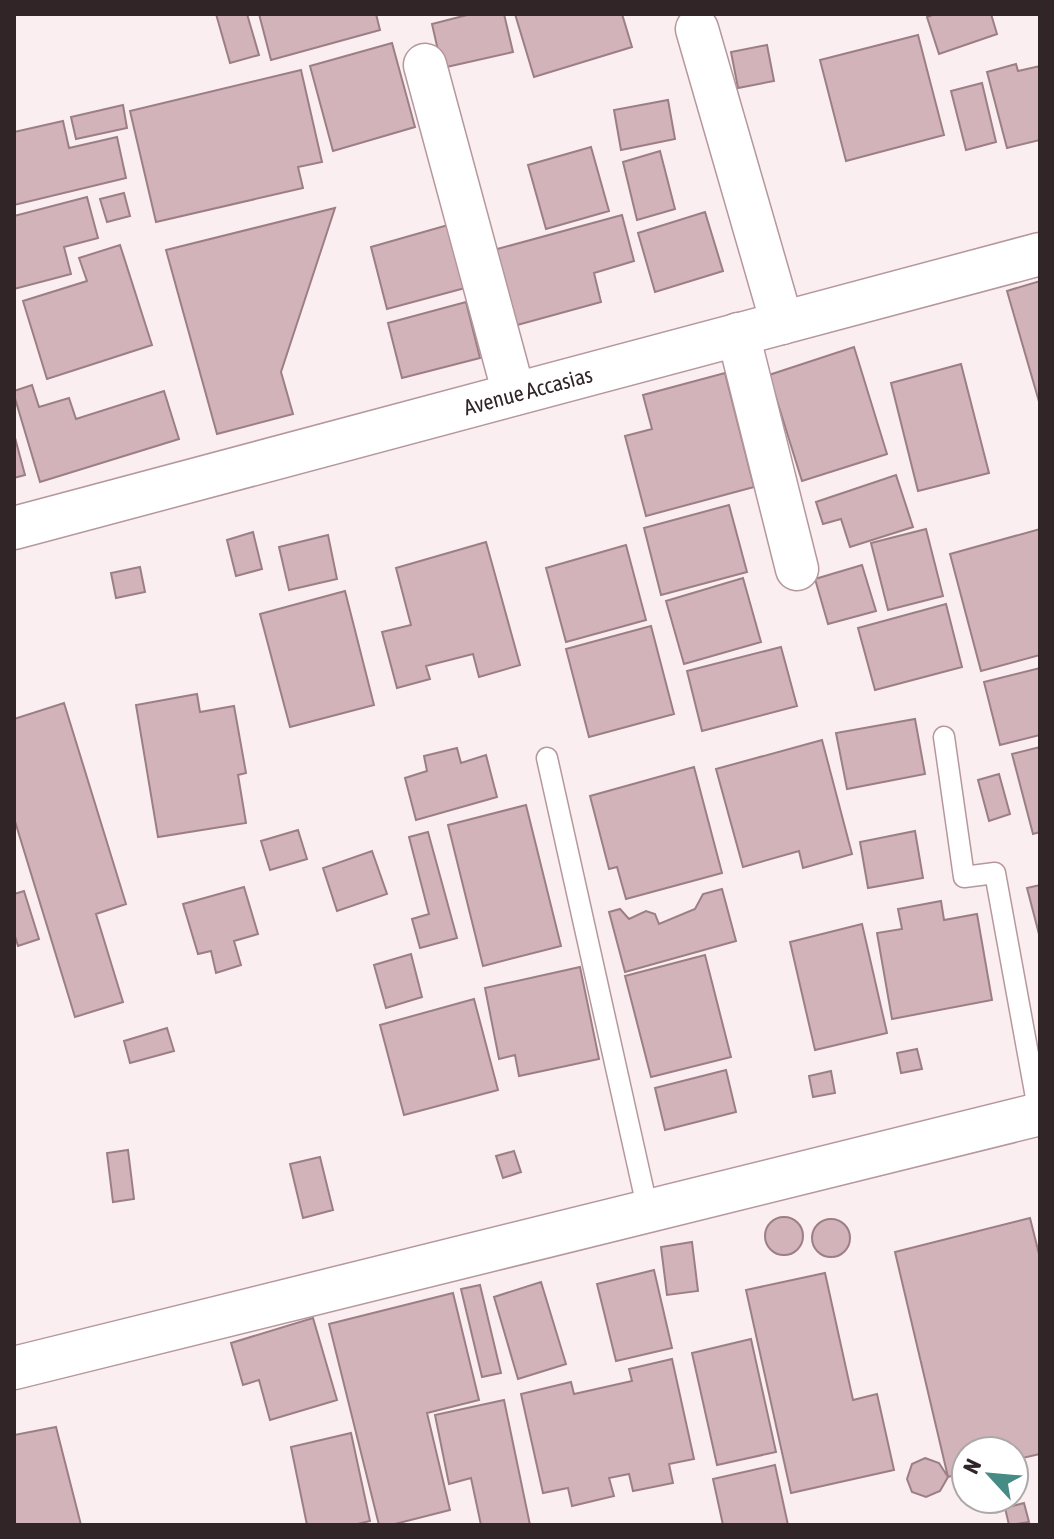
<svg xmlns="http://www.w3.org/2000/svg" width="1054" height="1539" viewBox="0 0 1054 1539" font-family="'Asap Condensed',sans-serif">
<rect width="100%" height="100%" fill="#fbeef0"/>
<path fill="#d1b3b9" stroke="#9c7f86" stroke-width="2" d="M 216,14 L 247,14 L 259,55 L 230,63 Z
M 259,14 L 376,14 L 380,30 L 271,60 Z
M 471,14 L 504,14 L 513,52 L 442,68 L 432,24 Z
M 515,14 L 622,14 L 632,47 L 534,77 Z
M 935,14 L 991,14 L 997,34 L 939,54 L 927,17 Z
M 918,35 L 944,135 L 846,161 L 820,60 Z
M 392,43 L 415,127 L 333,151 L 310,66 Z
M 767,45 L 774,81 L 738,88 L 731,52 Z
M 1016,64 L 1018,71 L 1040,66 L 1040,140 L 1007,148 L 987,72 Z
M 301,70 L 322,162 L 298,167 L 303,188 L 156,222 L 130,111 Z
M 982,83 L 996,142 L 966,150 L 951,91 Z
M 668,100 L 675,139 L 621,150 L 614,110 Z
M 123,105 L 127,128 L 76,139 L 71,117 Z
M 63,121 L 69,148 L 117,137 L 126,178 L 14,205 L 14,132 Z
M 591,147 L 609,211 L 546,229 L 528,165 Z
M 660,151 L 675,209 L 637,220 L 623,162 Z
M 124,193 L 130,216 L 107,222 L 100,199 Z
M 87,197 L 98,238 L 64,247 L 71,274 L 14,289 L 14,216 Z
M 335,208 L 281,372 L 293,414 L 217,434 L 166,250 Z
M 705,212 L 723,271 L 655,292 L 638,233 Z
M 622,215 L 634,261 L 594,273 L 601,302 L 510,327 L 490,251 Z
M 448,225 L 465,288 L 387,309 L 371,247 Z
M 120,245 L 152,345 L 47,379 L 23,301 L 87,281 L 79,258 Z
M 1040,281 L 1040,405 L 1007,291 Z
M 466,302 L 480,358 L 402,378 L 388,323 Z
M 854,347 L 887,454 L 802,481 L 769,375 Z
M 961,364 L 989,473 L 918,491 L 891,383 Z
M 725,373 L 754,487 L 646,516 L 625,436 L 652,429 L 643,395 Z
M 32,385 L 39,407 L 69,398 L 76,419 L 164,391 L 179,439 L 40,482 L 14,395 L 14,391 Z
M 14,434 L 25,475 L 14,478 Z
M 896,475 L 913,527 L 850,547 L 841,519 L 823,524 L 816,502 Z
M 729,505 L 747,572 L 661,595 L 644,528 Z
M 926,529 L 943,596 L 888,610 L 871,543 Z
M 1040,529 L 1040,655 L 981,671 L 950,554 Z
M 253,532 L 262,569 L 236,576 L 227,540 Z
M 328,535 L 337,579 L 289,590 L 279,547 Z
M 486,542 L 520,665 L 479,677 L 473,654 L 426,666 L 430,679 L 397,688 L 382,632 L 411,625 L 396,568 Z
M 626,545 L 646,620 L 566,642 L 546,568 Z
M 862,565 L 876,611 L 828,624 L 815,579 Z
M 140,567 L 145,592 L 116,598 L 111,573 Z
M 743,578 L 761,642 L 684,664 L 666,601 Z
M 345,591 L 374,705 L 290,727 L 260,614 Z
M 946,604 L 962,667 L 875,690 L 858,628 Z
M 651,626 L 674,714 L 589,737 L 566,649 Z
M 781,647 L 797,706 L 702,731 L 687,671 Z
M 1040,668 L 1040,735 L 1000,745 L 984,682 Z
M 197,694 L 200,712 L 234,706 L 246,773 L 238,775 L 246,823 L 158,837 L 136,705 Z
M 64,703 L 126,904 L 96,914 L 123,1002 L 75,1017 L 14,818 L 14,719 Z
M 915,719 L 925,774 L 847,789 L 836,733 Z
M 822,740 L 852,854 L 803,868 L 799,851 L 743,867 L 716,769 Z
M 1040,747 L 1040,832 L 1033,834 L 1012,754 Z
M 457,748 L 461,763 L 486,755 L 497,797 L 416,820 L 405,778 L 427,771 L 424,756 Z
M 694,767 L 722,873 L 626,899 L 617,867 L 609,869 L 590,796 Z
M 999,774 L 1010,814 L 989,821 L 978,780 Z
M 526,805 L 561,946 L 483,966 L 448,825 Z
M 298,830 L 307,859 L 270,870 L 261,841 Z
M 915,831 L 923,878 L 868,888 L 860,842 Z
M 428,832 L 457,938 L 420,948 L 412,919 L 429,914 L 409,837 Z
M 372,851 L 387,894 L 337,911 L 323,868 Z
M 1040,885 L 1040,938 L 1027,888 Z
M 244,887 L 258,934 L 234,941 L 241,965 L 216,973 L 211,951 L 198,954 L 183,904 Z
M 722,889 L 736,941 L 625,972 L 609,912 L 620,909 L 629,919 L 646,911 L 655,914 L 659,924 L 695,909 L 703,894 Z
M 24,891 L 39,939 L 18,946 L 14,933 L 14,894 Z
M 941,901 L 944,920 L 977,914 L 992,1000 L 892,1019 L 877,933 L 902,929 L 898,909 Z
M 862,924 L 887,1033 L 815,1050 L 790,942 Z
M 411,954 L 422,997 L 386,1008 L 374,965 Z
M 705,955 L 731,1057 L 651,1077 L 625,976 Z
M 580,967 L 599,1059 L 519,1076 L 515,1055 L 499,1059 L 485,988 Z
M 474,999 L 498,1090 L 404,1115 L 380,1025 Z
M 167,1028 L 174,1051 L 130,1063 L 124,1041 Z
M 917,1049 L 922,1069 L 901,1073 L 897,1053 Z
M 726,1070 L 736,1112 L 665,1130 L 655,1088 Z
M 831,1071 L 835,1093 L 813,1097 L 809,1076 Z
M 128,1150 L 134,1199 L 113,1202 L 107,1153 Z
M 514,1151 L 521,1172 L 503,1178 L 496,1156 Z
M 320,1157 L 333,1210 L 303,1218 L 290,1164 Z
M765 1236a19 19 0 1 1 38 0a19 19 0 1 1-38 0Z
M 1030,1218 L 1040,1258 L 1040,1454 L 1014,1460 L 1014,1451 L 966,1451 L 966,1472 L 948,1477 L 895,1252 Z
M812 1238a19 19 0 1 1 38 0a19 19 0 1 1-38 0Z
M 692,1242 L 698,1291 L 667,1295 L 661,1247 Z
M 654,1270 L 672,1348 L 616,1361 L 597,1284 Z
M 825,1273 L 853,1400 L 877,1394 L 894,1470 L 791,1493 L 746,1290 Z
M 541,1282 L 566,1364 L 518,1379 L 494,1297 Z
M 480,1285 L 501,1373 L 482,1377 L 461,1289 Z
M 453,1293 L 479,1400 L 427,1413 L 450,1510 L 391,1525 L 379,1525 L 329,1324 Z
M 313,1318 L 337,1400 L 270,1420 L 259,1380 L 243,1385 L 231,1343 Z
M 751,1339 L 776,1452 L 717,1465 L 692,1353 Z
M 672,1359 L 694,1459 L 669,1464 L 673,1483 L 633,1491 L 629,1474 L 609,1478 L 614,1496 L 572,1506 L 568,1488 L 543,1493 L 521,1394 L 571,1382 L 574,1394 L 632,1381 L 629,1369 Z
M 504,1400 L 530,1525 L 481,1525 L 471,1478 L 449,1484 L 435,1415 Z
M 56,1427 L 81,1525 L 14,1525 L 14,1435 Z
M 351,1433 L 370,1521 L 353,1525 L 307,1525 L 291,1447 Z
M 925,1458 L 939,1463 L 948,1477 L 940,1491 L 926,1497 L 912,1492 L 907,1479 L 912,1464 Z
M 775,1465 L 788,1525 L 723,1525 L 713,1479 Z
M 1024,1503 L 1029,1522 L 1009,1525 L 1005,1508 Z"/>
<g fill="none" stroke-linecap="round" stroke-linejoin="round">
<defs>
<path id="service" d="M 944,737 L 964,877 L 995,873 L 1039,1114
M 547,758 L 648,1211"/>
<g id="minor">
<path d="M 697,29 L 782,323"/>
<path d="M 425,65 L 514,394"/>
<path d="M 738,334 L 797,569"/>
<path id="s1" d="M 14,528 L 1040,254"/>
<path d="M 14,1368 L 1040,1114"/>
</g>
</defs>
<use href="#service" stroke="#b5989e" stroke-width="23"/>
<use href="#minor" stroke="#b5989e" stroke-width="45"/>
<use href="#service" stroke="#fff" stroke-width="20"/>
<use href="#minor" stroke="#fff" stroke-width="42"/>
</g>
<g text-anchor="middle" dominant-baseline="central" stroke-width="6" stroke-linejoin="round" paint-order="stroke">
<g font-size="22" fill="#312528" stroke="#fff">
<text stroke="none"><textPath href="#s1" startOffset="532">Avenue Accasias</textPath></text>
</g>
</g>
<rect width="1054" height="1539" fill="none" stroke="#312528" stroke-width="32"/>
<g transform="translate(990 1475) rotate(296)"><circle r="38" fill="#ffffff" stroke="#ada8a9" stroke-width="2"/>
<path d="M0-6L14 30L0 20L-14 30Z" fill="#468c85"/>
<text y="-12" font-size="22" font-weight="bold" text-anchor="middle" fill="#312528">N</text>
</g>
</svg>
